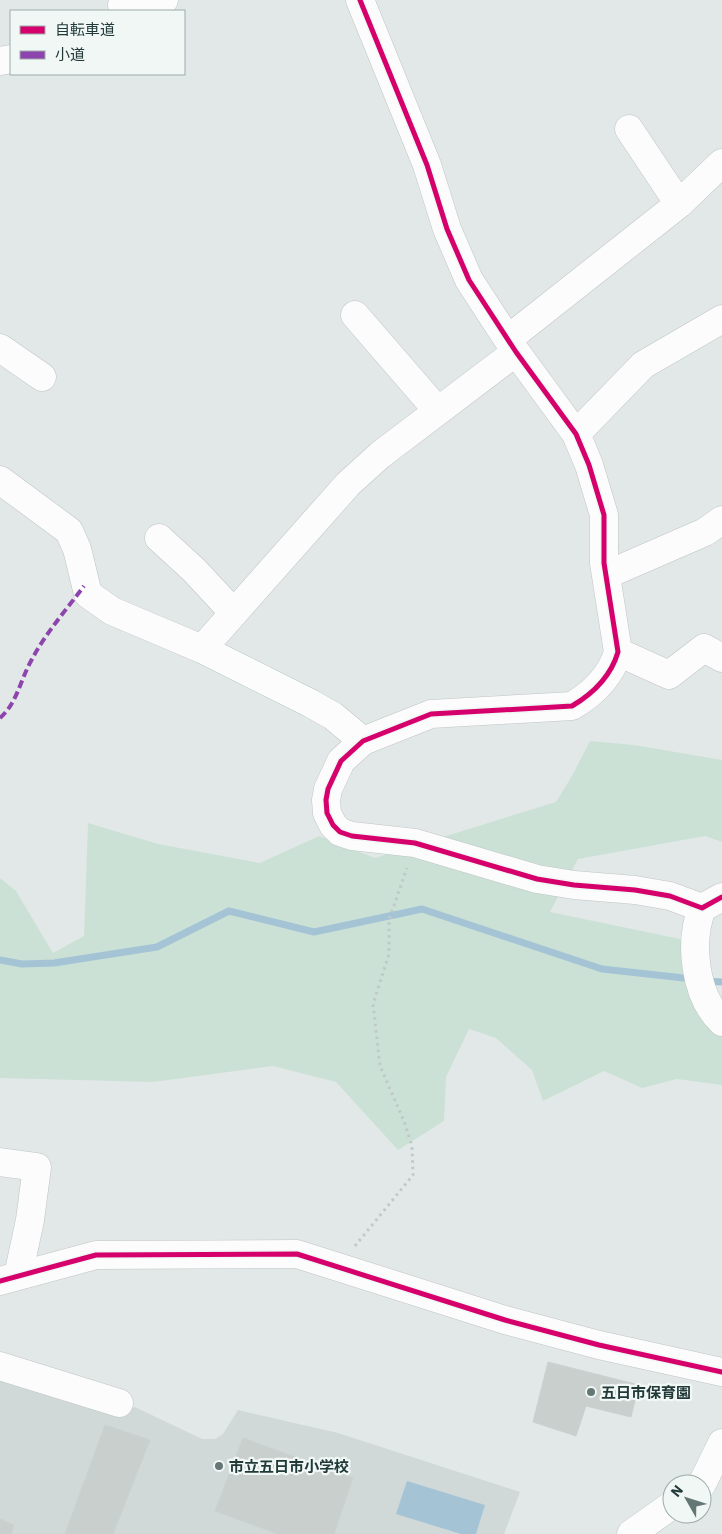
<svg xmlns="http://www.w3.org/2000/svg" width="722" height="1534" viewBox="0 0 722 1534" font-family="'IBM Plex Sans','Noto Sans JP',sans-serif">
<rect width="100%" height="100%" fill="#e2e8e7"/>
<path fill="#d0d9d7" d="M 0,1374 L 121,1410 L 135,1407 L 202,1439 L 215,1439 L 223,1434 L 238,1410 L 338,1433 L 520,1492 L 504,1534 L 0,1534 Z"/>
<path fill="#cbe1d6" d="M 590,741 L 634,745 L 722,760 L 722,842 L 705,836 L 578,859 L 550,912 L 685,940 L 691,1000 L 722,1028 L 722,1085 L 677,1079 L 642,1088 L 604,1071 L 543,1101 L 532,1070 L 496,1038 L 469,1029 L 446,1077 L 444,1121 L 398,1150 L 336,1082 L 273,1066 L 153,1082 L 0,1078 L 0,878 L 16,891 L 53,953 L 84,936 L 88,823 L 158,844 L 260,863 L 319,836 L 375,858 L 556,802 L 573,774 Z"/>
<path fill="#a4c4d6" d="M 407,1481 L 485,1505 L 476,1534 L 461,1534 L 396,1514 Z"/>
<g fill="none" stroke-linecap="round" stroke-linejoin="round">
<path stroke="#a4c4d6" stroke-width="7" d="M 0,960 L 22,964 L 54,963 L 157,947 L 229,911 L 314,932 L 422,909 L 602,969 L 693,979
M 707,981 L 722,982"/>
</g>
<path fill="#c9cfcd" stroke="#cbd1d0" d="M 548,1362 L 639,1385 L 631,1417 L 586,1406 L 576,1436 L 533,1422 Z
M 105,1425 L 150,1440 L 113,1534 L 65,1534 Z
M 243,1438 L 353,1478 L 334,1534 L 278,1534 L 215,1511 Z
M 0,1519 L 14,1525 L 11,1534 L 0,1534 Z"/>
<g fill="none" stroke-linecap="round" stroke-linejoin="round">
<defs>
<path id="minor" d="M 360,0 L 427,165 L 447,229 L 469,280 L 516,352 L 576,434 L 589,465 L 604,515 L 604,563 L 618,652 C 611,676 594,693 572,706 L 431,714 L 363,741 L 341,761 L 328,789 L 326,800 L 327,813 L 333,825 L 340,832 L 352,836 L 415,843 L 537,879 L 574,885 L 635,890 L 670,896 L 702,908 L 722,897
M 122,5 L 164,0
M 0,61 L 11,59
M 629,129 L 679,204
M 355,315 L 438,411
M 508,339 L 679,204 L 722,163
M 0,348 L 42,377
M 576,434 L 643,365 L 722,319
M 0,480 L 69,531 L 77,549 L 88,594 L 112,611 L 202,649 L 310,703 L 333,716 L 363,741
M 159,538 L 194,570 L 234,613
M 606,575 L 705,532 L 722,520
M 202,649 L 348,484 L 380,455 L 516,352
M 618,652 L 669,675 L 704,648 L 722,658
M 702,908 C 689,942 694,995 722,1022
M 0,1162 L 37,1167 L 30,1220 L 18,1276
M 0,1281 L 96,1255 L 297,1254 L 505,1320 L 599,1345 L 722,1372
M 0,1366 L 119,1403
M 702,1484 L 722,1443
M 631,1534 L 672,1505"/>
</defs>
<use href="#minor" stroke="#bfc5c4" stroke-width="29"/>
<path stroke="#c0c8c8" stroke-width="3" stroke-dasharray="2.5 4" stroke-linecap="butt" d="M 355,1246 L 413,1175 L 412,1146 L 404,1121 L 380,1066 L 373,1004 L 389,954 L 389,920 L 407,868"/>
<use href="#minor" stroke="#fbfcfb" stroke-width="28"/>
<path stroke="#8e44ad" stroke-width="4" stroke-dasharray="8 4" stroke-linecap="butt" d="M 0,718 C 17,703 20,681 31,661 C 45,634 66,610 84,586"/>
<defs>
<path id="cycleway" d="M 360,0 L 427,165 L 447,229 L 469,280 L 516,352 L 576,434 L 589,465 L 604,515 L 604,563 L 618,652 C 611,676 594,693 572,706 L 431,714 L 363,741 L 341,761 L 328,789 L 326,800 L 327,813 L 333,825 L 340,832 L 352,836 L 415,843 L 537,879 L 574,885 L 635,890 L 670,896 L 702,908 L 722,897
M 0,1281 L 96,1255 L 297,1254 L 505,1320 L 599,1345 L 722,1372"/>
</defs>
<use href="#cycleway" stroke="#f0f7f5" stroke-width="8"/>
<use href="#cycleway" stroke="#d6006c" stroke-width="5"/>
</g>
<g fill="#657775" stroke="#f0f7f5" stroke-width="2">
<circle cx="591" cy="1392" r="5"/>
<circle cx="219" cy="1466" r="5"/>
</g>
<g text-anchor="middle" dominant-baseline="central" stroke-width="4.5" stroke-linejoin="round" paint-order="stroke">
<g font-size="15" font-weight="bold" fill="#213a38" stroke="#f0f7f5" text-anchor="start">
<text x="601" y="1392">五日市保育園</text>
<text x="229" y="1466">市立五日市小学校</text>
</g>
</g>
<rect x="10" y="10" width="175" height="65" fill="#f0f7f5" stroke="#9daba9"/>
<rect x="20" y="26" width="25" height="8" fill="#d6006c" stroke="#9daba9"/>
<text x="55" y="35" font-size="15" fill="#213a38">自転車道</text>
<rect x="20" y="51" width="25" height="8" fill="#8e44ad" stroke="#9daba9"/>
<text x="55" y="60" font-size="15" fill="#213a38">小道</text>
<g transform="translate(687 1499) rotate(309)"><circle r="24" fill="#f0f7f5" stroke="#9daba9"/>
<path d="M0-4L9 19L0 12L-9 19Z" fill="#657775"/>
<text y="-8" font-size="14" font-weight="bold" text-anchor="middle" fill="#213a38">N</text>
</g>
</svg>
